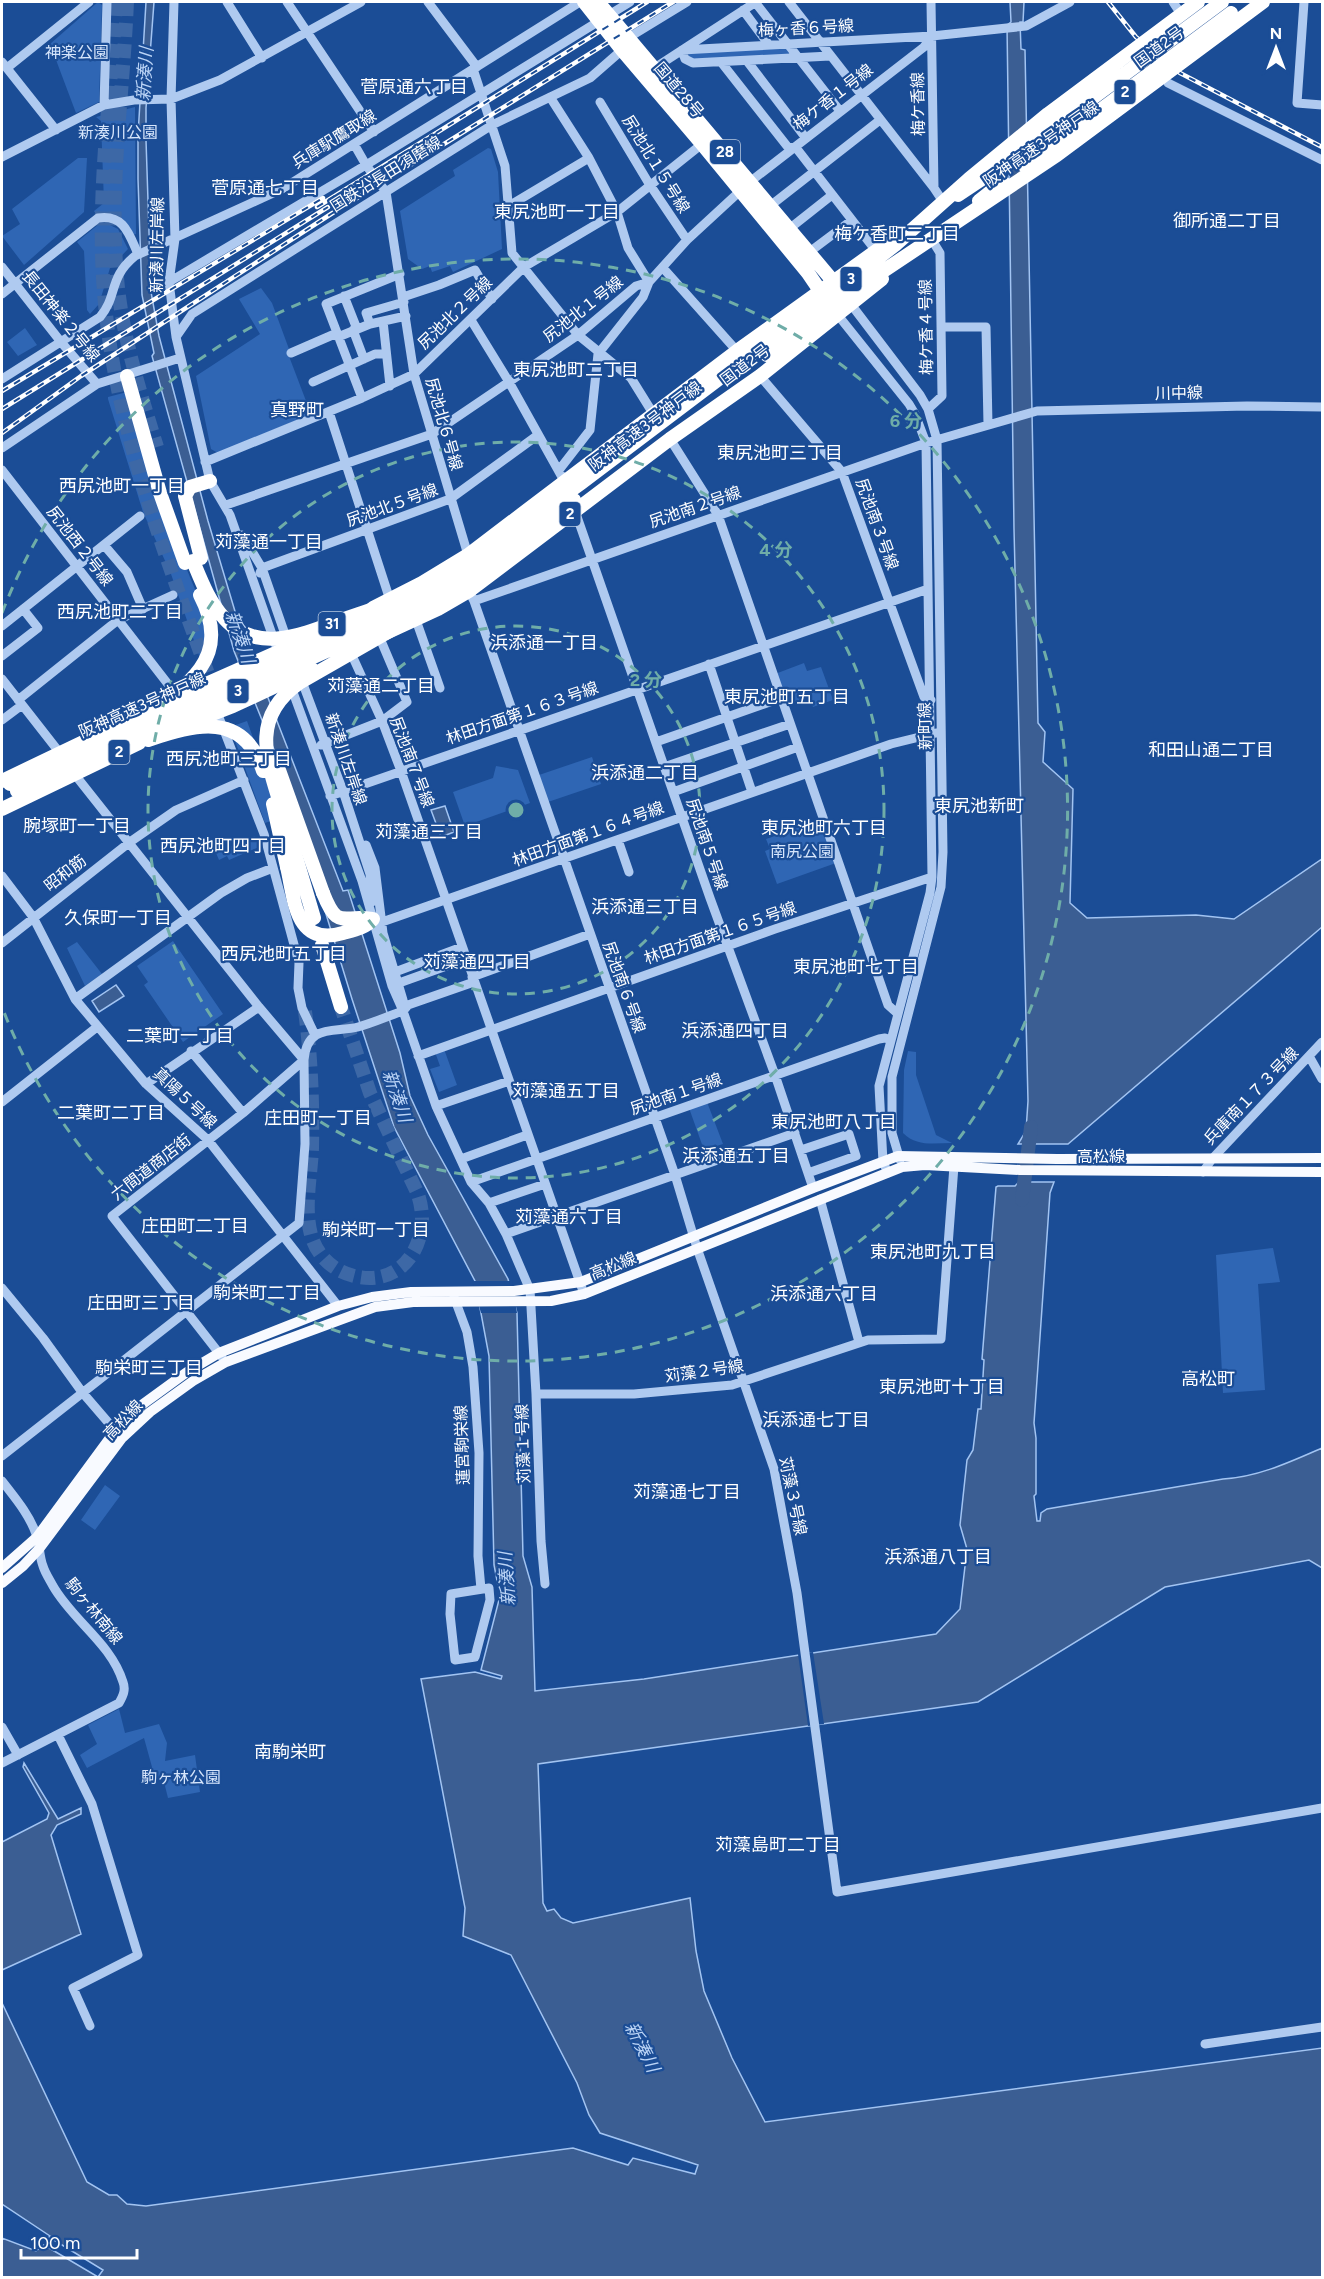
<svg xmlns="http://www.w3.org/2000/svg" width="1324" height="2279" viewBox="0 0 1324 2279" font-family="Figtree,'Noto Sans JP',sans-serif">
<rect width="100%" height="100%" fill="#1b4d96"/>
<path fill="#2f66b4" d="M 98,2 L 102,5 L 99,102 L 76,113 L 50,44 Z
M 787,45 L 793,54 L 695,61 L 689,57 L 689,50 Z
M 135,107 L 136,234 L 133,235 C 126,219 115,209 96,214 L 94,211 L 104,203 L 101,121 L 96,117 Z
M 488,148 L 491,149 L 498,172 L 502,249 L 453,272 L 450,266 L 432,272 L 430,266 L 422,269 L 408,259 L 400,211 L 455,176 L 453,170 Z
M 78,158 L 87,158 L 84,212 L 24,265 L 2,236 L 20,224 L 12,209 Z
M 106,223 L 118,229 L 128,249 L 110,268 L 99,304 L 90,314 L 87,310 L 84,251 L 77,242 L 99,224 Z
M 261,288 L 272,303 L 289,349 L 287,351 L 311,414 L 218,453 L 211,449 L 196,376 L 260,334 L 239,299 Z
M 25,328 L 37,345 L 18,356 L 7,342 Z
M 127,392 L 163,512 L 204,611 L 206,638 L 201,661 L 171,574 L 143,512 L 108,399 L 108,397 Z
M 804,663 L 807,671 L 821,667 L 833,700 L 813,707 L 809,697 L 786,705 L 775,674 Z
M 247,721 L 282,817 L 265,823 L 230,727 Z
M 592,757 L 601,784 L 548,802 L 539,775 Z
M 496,766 L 518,770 L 530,803 L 465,826 L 453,792 L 493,778 Z
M 820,820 L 836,863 L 777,884 L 765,851 L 770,849 L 766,839 Z
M 255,836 L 259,847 L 229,860 L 227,856 L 219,860 L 216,853 Z
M 173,941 L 223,1014 L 183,1042 L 144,985 L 148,982 L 137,966 Z
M 77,942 L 102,974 L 85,986 L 67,948 Z
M 444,1049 L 457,1085 L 439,1092 L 430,1069 L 440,1066 L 435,1052 Z
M 908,1051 L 916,1052 L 916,1075 L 936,1135 L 952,1143 C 934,1143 917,1147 903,1133 L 904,1070 Z
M 707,1102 L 723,1144 L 704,1150 L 689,1108 Z
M 1273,1248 L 1280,1282 L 1258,1284 L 1265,1390 L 1223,1393 L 1216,1255 Z
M 105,1485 L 120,1496 L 95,1530 L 81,1520 Z
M 119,1709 L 125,1733 L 159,1724 L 167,1743 L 165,1761 L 195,1755 L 200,1792 L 168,1798 L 163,1778 L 153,1782 L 149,1778 L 152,1767 L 144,1738 L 87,1768 L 80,1755 L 97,1744 L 88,1725 Z"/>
<path fill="#3b5e93" stroke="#a2c4f2" stroke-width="1.5" d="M 146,2 L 154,2 L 146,108 L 146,140 L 151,292 L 159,336 L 208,521 L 237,618 L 343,891 L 348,890 L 400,1053 L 410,1096 L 428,1135 L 508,1279 L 517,1313 L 523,1556 L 532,1587 L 535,1691 L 644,1679 L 936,1634 L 960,1609 L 967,1549 L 960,1525 L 967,1460 L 973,1450 L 978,1409 L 981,1409 L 984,1360 L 982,1359 L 996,1187 L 998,1186 L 1015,1186 L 1019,1182 L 1054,1182 L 1050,1193 L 1034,1423 L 1036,1438 L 1036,1494 L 1034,1496 L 1037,1521 L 1040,1521 L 1041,1513 L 1047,1509 L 1223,1479 C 1258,1477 1290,1462 1322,1448 L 1322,1568 L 1309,1560 L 1165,1587 L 978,1702 L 538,1764 L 543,1903 L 547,1911 L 554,1909 L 561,1918 L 573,1923 L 690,1898 L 696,1951 L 704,1991 L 732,2058 L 765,2122 L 1322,2048 L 1322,2277 L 2,2277 L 2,2238 L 36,2251 L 44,2245 L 98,2277 L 103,2270 L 49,2237 L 50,2236 L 2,2204 L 2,2003 L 87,2182 L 109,2195 L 117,2195 L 127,2204 L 146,2206 L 573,2148 L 628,2165 L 633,2158 L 695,2174 L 698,2165 L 600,2133 L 589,2115 L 577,2083 L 511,1955 L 463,1936 L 465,1908 L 421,1679 L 475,1672 L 501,1679 L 502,1676 L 481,1670 L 500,1596 L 494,1565 L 489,1356 L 475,1281 L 394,1127 L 352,999 L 281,767 L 234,651 L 152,356 L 154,353 L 142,295 L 138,179 L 138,135 Z
M 1010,2 L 1024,2 L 1023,22 L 1020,22 L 1021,49 L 1025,50 L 1038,723 L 1045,732 L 1043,762 L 1073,789 L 1070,903 L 1087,918 L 1196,915 L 1234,919 L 1322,859 L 1322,927 L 1068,1144 L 1018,1144 L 1026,1131 L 1028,1101 L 1014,529 L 1007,25 L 1011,22 Z
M 445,806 L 454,832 L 441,837 L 431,810 Z
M 116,985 L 124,996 L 99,1012 L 92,1001 Z
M 24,1763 L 58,1819 L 81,1808 L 81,1814 L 57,1825 L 51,1835 L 81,1934 L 2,1970 L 2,1842 L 47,1819 L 49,1813 L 23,1767 Z"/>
<path fill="#1b4d96" d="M 472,1281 L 512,1281 L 517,1313 L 481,1313 Z
M 813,1652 L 824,1724 L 808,1726 L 798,1654 Z"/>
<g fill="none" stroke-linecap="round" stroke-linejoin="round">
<path stroke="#3b5e93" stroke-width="14" d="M 1022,1200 L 1031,1127"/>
<path stroke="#3d68a6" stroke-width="14" stroke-dasharray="14 7" stroke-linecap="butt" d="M 116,2 C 111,98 96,195 104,292 C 114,430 169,562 214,691
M 127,2 C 123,97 108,192 118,288 C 124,342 141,395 157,447
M 305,1011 C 311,1056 313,1102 312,1148 C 311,1176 303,1210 312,1238 C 319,1258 334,1271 354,1276 C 406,1289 434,1236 417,1192 L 370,1093 L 341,1007"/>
<path stroke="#afcaf0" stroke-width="9" d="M 174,2 L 171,99 L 175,239 L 169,282 L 176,337 L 210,481 L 230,515 L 280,657
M 227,2 L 262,58
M 287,2 L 374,132
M 428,2 L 477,67
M 755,2 L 840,111
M 789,2 L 934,188
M 931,2 L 934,188 L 944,203
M 1173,2 L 1179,11
M 1304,2 L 1297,103 L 1322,105
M 743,10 L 769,45
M 830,56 L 693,63 L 685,59 L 682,50 L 932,36 L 1026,26 L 1070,2
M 747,61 L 805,137
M 2,62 L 56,130
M 721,62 L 787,146 L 797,149 L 876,251
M 7,68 L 89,2
M 473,69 L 505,166 L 512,253 L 578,335 L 631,378 L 654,415
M 653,69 L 756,2
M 1168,83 L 1322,160
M 550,97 L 589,158 L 617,212 L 628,248 L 649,282
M 600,102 L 648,182 L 687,240
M 104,105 L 107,2
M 354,144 L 366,165 L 386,192 L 414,374 L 468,555
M 2,157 L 104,105 L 134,100 L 171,99 L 220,80 L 361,2
M 509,206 L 589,158
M 770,206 L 880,120
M 789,229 L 832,195
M 808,253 L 852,220
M 2,267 L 61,342 L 97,384
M 663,268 L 737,351
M 169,282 L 366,165 L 630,2
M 2,294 L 98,218 C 124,214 129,234 138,254
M 344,296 L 357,329
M 403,297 L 439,285 L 475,270 L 492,299
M 850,303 L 920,395 L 928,409 L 937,440 L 943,852 L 941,887 L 892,1077 L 892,1133 L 900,1160
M 837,314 L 909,404 L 915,414 L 926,443 L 932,877 L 930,893 L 879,1086 L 883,1162 L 888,1173
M 471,320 L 509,382 L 567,486
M 383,321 L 390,386
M 370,324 L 366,313 L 404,302
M 941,327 L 986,327 L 988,425
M 353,330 L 364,359
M 176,337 L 192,314 L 492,125 L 590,78 L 622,50 L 628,38 L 687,2
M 338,337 L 370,324 L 406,316
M 291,353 L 337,333
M 760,376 L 842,472 L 924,697 L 931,700
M 2,379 L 100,317 C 118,296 108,278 135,256 L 282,189 L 580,2
M 313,382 L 375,354 L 386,354
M 362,398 L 326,304 L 400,274
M 928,409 L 942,396 L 940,253 L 932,240
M 329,412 L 390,600
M 670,439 L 718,515 L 888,1005 L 898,1014
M 2,448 L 97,384 L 180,358
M 205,462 L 362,398 L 414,374 L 524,267 L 617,212 L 702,144
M 2,470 L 178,697
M 559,470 L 590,430 L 598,354 L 643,297 L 649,282
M 226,505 L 432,434 L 578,335 L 636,286 L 649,282 L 687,240 L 751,181 L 924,47 L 932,36
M 574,508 L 710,898 L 775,1075 L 813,1188
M 242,535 L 262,568 L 287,640
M 104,545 L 127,572 L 143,609
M 260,573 L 262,568 L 450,499 L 538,435
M 469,591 L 474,601 L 675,1175 L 697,1248 L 774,1469 L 797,1593 L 837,1892 L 1322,1808
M 474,601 L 926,443 L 1037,411 L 1247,406 L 1322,407
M 416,620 L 440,688
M 2,626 L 140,516
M 350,651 L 382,721 L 401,771 L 584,1294
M 2,656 L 38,628 L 23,609
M 709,664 L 752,792
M 300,676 L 343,791 L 370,874 L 372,902
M 2,679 L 63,757
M 290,684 L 362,881 L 392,986 L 403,1011 L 436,1106 L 471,1182 L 489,1203 L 506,1234 L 530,1290 L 536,1394 L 541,1541 L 545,1584
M 18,700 L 118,620 L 173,595
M 215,707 L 264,834 L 299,963 L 298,988 L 302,1008 L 315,1035
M 2,720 L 22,705
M 656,742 L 781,698
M 321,745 L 382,721 L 407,702 L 379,636
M 664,767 L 790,724
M 673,792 L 798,747
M 330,796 L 928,589
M 618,840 L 629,872
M 366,845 L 375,868 L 383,933 L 403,1000
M 2,876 L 33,917 L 75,999 L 146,1084 L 208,1140 L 338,1306
M 382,922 L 891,744 L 936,733
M 2,943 L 130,842 L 176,810 L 244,780
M 395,972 L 462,947
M 472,977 L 590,934
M 399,983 L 466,959
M 75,999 L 221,893 L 247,878 L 273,868
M 191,1051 L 243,1113
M 418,1056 L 775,929 L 932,877
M 1309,1056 L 1322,1079
M 146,1084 L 259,1007
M 2,1102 L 97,1027
M 436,1106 L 509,1081
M 801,1150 L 849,1134 L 856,1156 L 808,1173
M 461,1159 L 527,1135
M 1203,1172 L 1212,1159 L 1322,1042
M 471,1182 L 879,1039 L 885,1038 L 891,1040
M 820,1199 L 859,1342
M 489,1203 L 545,1184
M 506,1234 L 795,1133
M 2,1288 L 43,1338 L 82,1392 L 119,1435
M 454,1297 L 467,1332 L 473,1367 L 479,1453 L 478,1556 L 481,1589
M 222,1357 L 112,1216 L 243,1113 L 304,1060 C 307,1023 335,1033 358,1027 C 373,1023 388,1016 403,1011 L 408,1005 L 474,982
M 536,1394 L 634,1394 L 732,1385 L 868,1340 L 941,1339 L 954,1166
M 2,1456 L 299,1223 L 305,1144 L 304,1060 L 259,1007 L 72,771
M 2,1481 C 15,1498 29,1514 36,1534 C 40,1544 39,1556 43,1566 C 45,1573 50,1580 53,1586 C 73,1621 111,1643 123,1682 C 126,1690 123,1696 119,1703 L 2,1763
M 489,1588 L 490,1600 L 475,1657 L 455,1660 L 450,1614 L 451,1594 Z
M 2,1727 L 18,1755
M 58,1735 L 92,1804 L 138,1955 L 73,1988 L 90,2026
M 1205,2044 L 1322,2027"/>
<path stroke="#f8faff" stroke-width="10" d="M 2,1568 L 37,1537 L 115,1431 L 143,1404 L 187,1372 L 219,1353 L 338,1306 L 372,1297 L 411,1292 L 514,1291 L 581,1282 L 813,1188 L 898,1156 L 1057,1159 L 1322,1158
M 2,1583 L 23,1566 L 39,1549 L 122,1438 L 150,1412 L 193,1381 L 226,1362 L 375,1307 L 413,1302 L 551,1301 L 584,1294 L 902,1167 L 925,1165 L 1020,1170 L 1322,1172"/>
<path stroke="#fff" stroke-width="14" d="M 584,2 L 622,50 L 702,144 L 808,273 L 825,298
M 598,2 L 838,287
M 958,195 L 994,171
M 979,201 L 1003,182
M 127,376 L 160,493 L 185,563
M 201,558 L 185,496 L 190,487 L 210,481
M 458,584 L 499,556
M 373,608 L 422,583 L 468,555 L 737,351 L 890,241
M 386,633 L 438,609 L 469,591 L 670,439 L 760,376 L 882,279
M 168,701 L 323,632
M 179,727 L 233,706 L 312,669
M 2,781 L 148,711
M 2,809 L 139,743
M 283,813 L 314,918
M 287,867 C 295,901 295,947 343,933 C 354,930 365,928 373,919
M 323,893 C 338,931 342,914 372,919
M 322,945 L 341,1007"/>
<defs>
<path id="rail" d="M 1108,2 L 1136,37 L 1180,73 L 1322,147
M 317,207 L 647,2
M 2,391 L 323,198
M 2,409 L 328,207
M 2,433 L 81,376 L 331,214 L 673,2"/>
</defs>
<use href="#rail" stroke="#fff" stroke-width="4.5"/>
<use href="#rail" stroke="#1b4d96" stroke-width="2" stroke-dasharray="7" stroke-linecap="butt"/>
<path stroke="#fff" stroke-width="14" d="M 1025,166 L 1231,13
M 994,171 L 1222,2
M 767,355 L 849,294 L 1057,155 L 1263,2
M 499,556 L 574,500
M 193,561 C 201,580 209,602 224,618 C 255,653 299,636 336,622 C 352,616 369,611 384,605
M 140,716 C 188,687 233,658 200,595
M 148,740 C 195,724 244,711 263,771
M 279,770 L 323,893
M 10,784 L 371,620 L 468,565 L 581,483 L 843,285 L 895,245 L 969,179 L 1048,114 L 1198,2
M 17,791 L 375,629 L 458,584
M 273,804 L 287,867
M 283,813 C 268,763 248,719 299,683 L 395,628"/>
</g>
<g fill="none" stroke="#6fada8" stroke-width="3" stroke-dasharray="10 8">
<circle cx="516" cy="810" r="184"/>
<circle cx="516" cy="810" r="368"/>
<path d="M2 613A551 551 0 1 1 2 1007"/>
</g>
<g text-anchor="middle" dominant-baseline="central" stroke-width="4.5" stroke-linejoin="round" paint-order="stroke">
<g fill="#1b4d96" stroke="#bbcae0" stroke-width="1.5">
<rect x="1114.5" y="80" width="21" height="24" rx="4.5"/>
<rect x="710" y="140" width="30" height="24" rx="4.5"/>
<rect x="840.5" y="267" width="21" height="24" rx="4.5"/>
<rect x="559.5" y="502" width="21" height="24" rx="4.5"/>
<rect x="318.5" y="612" width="27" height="24" rx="4.5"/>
<rect x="227.5" y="679" width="21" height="24" rx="4.5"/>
<rect x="108.5" y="740" width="21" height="24" rx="4.5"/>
</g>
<g font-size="15" font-weight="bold" fill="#fff">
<text x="1125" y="92">2</text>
<text x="725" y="152">28</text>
<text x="851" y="279">3</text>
<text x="570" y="514">2</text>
<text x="332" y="624">31</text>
<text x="238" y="691">3</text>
<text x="119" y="752">2</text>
</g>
<g font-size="16" fill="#fff" stroke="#1b4d96">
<text transform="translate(806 28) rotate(-3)">梅ヶ香６号線</text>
<text transform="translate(1159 47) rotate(-36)">国道2号</text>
<text transform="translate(679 90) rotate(50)">国道28号</text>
<text transform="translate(833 97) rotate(-38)">梅ケ香１号線</text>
<text transform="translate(918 104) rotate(-91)">梅ケ香線</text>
<text transform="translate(334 139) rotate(-32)">兵庫駅鷹取線</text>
<text transform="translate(1041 144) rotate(-35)">阪神高速3号神戸線</text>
<text transform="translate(656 164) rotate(58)">尻池北１５号線</text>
<text transform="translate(386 174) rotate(-32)">国鉄沿長田須磨線</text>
<text transform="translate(157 245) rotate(-89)">新湊川左岸線</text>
<text transform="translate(583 309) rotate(-38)">尻池北１号線</text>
<text transform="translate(455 313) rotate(-44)">尻池北２号線</text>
<text transform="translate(61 316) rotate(51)">長田神楽２号線</text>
<text transform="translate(926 327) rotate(-91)">梅ケ香４号線</text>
<text transform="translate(745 365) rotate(-37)">国道2号</text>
<text transform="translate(1179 393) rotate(-1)">川中線</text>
<text transform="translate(444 424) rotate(74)">尻池北６号線</text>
<text transform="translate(645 426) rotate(-37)">阪神高速3号神戸線</text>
<text transform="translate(392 505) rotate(-20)">尻池北５号線</text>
<text transform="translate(695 507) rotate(-19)">尻池南２号線</text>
<text transform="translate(877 524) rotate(70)">尻池南３号線</text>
<text transform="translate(80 546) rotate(52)">尻池西２号線</text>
<text transform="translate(142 705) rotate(-24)">阪神高速3号神戸線</text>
<text transform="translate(522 713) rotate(-19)">林田方面第１６３号線</text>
<text transform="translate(925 726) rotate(-91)">新町線</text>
<text transform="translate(346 759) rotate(71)">新湊川左岸線</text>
<text transform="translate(412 762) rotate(69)">尻池南７号線</text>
<text transform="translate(588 834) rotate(-20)">林田方面第１６４号線</text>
<text transform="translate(707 844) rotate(71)">尻池南５号線</text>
<text transform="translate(65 873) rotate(-38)">昭和筋</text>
<text transform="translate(720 933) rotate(-19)">林田方面第１６５号線</text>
<text transform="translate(624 987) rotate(70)">尻池南６号線</text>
<text transform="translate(676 1094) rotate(-19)">尻池南１号線</text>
<text transform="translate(1251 1096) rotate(-46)">兵庫南１７３号線</text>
<text transform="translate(185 1098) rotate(43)">真陽５号線</text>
<text x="1101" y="1156">高松線</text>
<text transform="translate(151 1167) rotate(-38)">六間道商店街</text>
<text transform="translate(613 1266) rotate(-22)">高松線</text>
<text transform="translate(704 1371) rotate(-8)">苅藻２号線</text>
<text transform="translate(123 1420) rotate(-46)">高松線</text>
<text transform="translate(523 1444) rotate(-92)">苅藻１号線</text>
<text transform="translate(462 1445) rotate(-92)">蓮宮駒栄線</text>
<text transform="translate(793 1496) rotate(78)">苅藻３号線</text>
<text transform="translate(94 1611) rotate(51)">駒ヶ林南線</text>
</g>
<g font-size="16" fill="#d6e5fb" stroke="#1b4d96">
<text x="77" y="52">神楽公園</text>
<text x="118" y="132">新湊川公園</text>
<text x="802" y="851">南尻公園</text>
<text x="181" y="1777">駒ヶ林公園</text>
</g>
<g font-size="18" font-style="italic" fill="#bbd4f6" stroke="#1b4d96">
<text transform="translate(145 74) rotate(-86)">新湊川</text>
<text transform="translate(240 637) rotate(71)">新湊川</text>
<text transform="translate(397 1096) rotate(71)">新湊川</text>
<text transform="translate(507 1579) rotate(-94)">新湊川</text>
<text transform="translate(642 2047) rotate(63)">新湊川</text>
</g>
<g font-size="18" fill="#fff" stroke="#1b4d96">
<text x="414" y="87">菅原通六丁目</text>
<text x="265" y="188">菅原通七丁目</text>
<text x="557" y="212">東尻池町一丁目</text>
<text x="1227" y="221">御所通二丁目</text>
<text x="897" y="234">梅ケ香町二丁目</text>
<text x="576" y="370">東尻池町二丁目</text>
<text x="297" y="410">真野町</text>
<text x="780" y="453">東尻池町三丁目</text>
<text x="122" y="486">西尻池町一丁目</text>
<text x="269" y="542">苅藻通一丁目</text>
<text x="120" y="612">西尻池町二丁目</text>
<text x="544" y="643">浜添通一丁目</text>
<text x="381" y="686">苅藻通二丁目</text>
<text x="787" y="697">東尻池町五丁目</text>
<text x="1211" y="750">和田山通二丁目</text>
<text x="229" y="759">西尻池町三丁目</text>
<text x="645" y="773">浜添通二丁目</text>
<text x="979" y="806">東尻池新町</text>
<text x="77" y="826">腕塚町一丁目</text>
<text x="824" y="828">東尻池町六丁目</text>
<text x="429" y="832">苅藻通三丁目</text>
<text x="223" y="846">西尻池町四丁目</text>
<text x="645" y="907">浜添通三丁目</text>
<text x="118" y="918">久保町一丁目</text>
<text x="284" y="954">西尻池町五丁目</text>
<text x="477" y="962">苅藻通四丁目</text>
<text x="856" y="967">東尻池町七丁目</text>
<text x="735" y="1031">浜添通四丁目</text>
<text x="180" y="1036">二葉町一丁目</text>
<text x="566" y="1091">苅藻通五丁目</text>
<text x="111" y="1113">二葉町二丁目</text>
<text x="318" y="1118">庄田町一丁目</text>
<text x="834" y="1122">東尻池町八丁目</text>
<text x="736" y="1156">浜添通五丁目</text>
<text x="569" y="1217">苅藻通六丁目</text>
<text x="195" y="1226">庄田町二丁目</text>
<text x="376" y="1230">駒栄町一丁目</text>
<text x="933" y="1252">東尻池町九丁目</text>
<text x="267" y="1293">駒栄町二丁目</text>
<text x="824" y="1294">浜添通六丁目</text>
<text x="141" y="1303">庄田町三丁目</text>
<text x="149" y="1368">駒栄町三丁目</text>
<text x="1208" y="1379">高松町</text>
<text x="942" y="1387">東尻池町十丁目</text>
<text x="816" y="1420">浜添通七丁目</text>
<text x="687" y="1492">苅藻通七丁目</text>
<text x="938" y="1557">浜添通八丁目</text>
<text x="290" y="1752">南駒栄町</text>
<text x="778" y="1845">苅藻島町二丁目</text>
</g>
</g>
<circle cx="516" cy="810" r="9" fill="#6fada8" stroke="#1b4d96" stroke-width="3"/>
<g font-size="18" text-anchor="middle" font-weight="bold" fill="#6fada8" stroke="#1b4d96" stroke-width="4.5" stroke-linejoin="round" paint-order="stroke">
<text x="906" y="427">6 分</text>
<text x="776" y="556">4 分</text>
<text x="646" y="686">2 分</text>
</g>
<rect width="1324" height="2279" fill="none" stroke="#ffffff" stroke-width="6"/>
<g transform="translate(1276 48)" stroke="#1b4d96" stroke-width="4.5" paint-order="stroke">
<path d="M0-4.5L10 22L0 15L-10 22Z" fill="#ffffff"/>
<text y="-9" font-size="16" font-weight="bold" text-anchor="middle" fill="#ffffff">N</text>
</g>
<path d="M21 2249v9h116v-9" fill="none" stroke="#ffffff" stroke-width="3"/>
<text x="30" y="2249" font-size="18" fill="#ffffff" stroke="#1b4d96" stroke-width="4.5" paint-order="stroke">100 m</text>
</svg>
